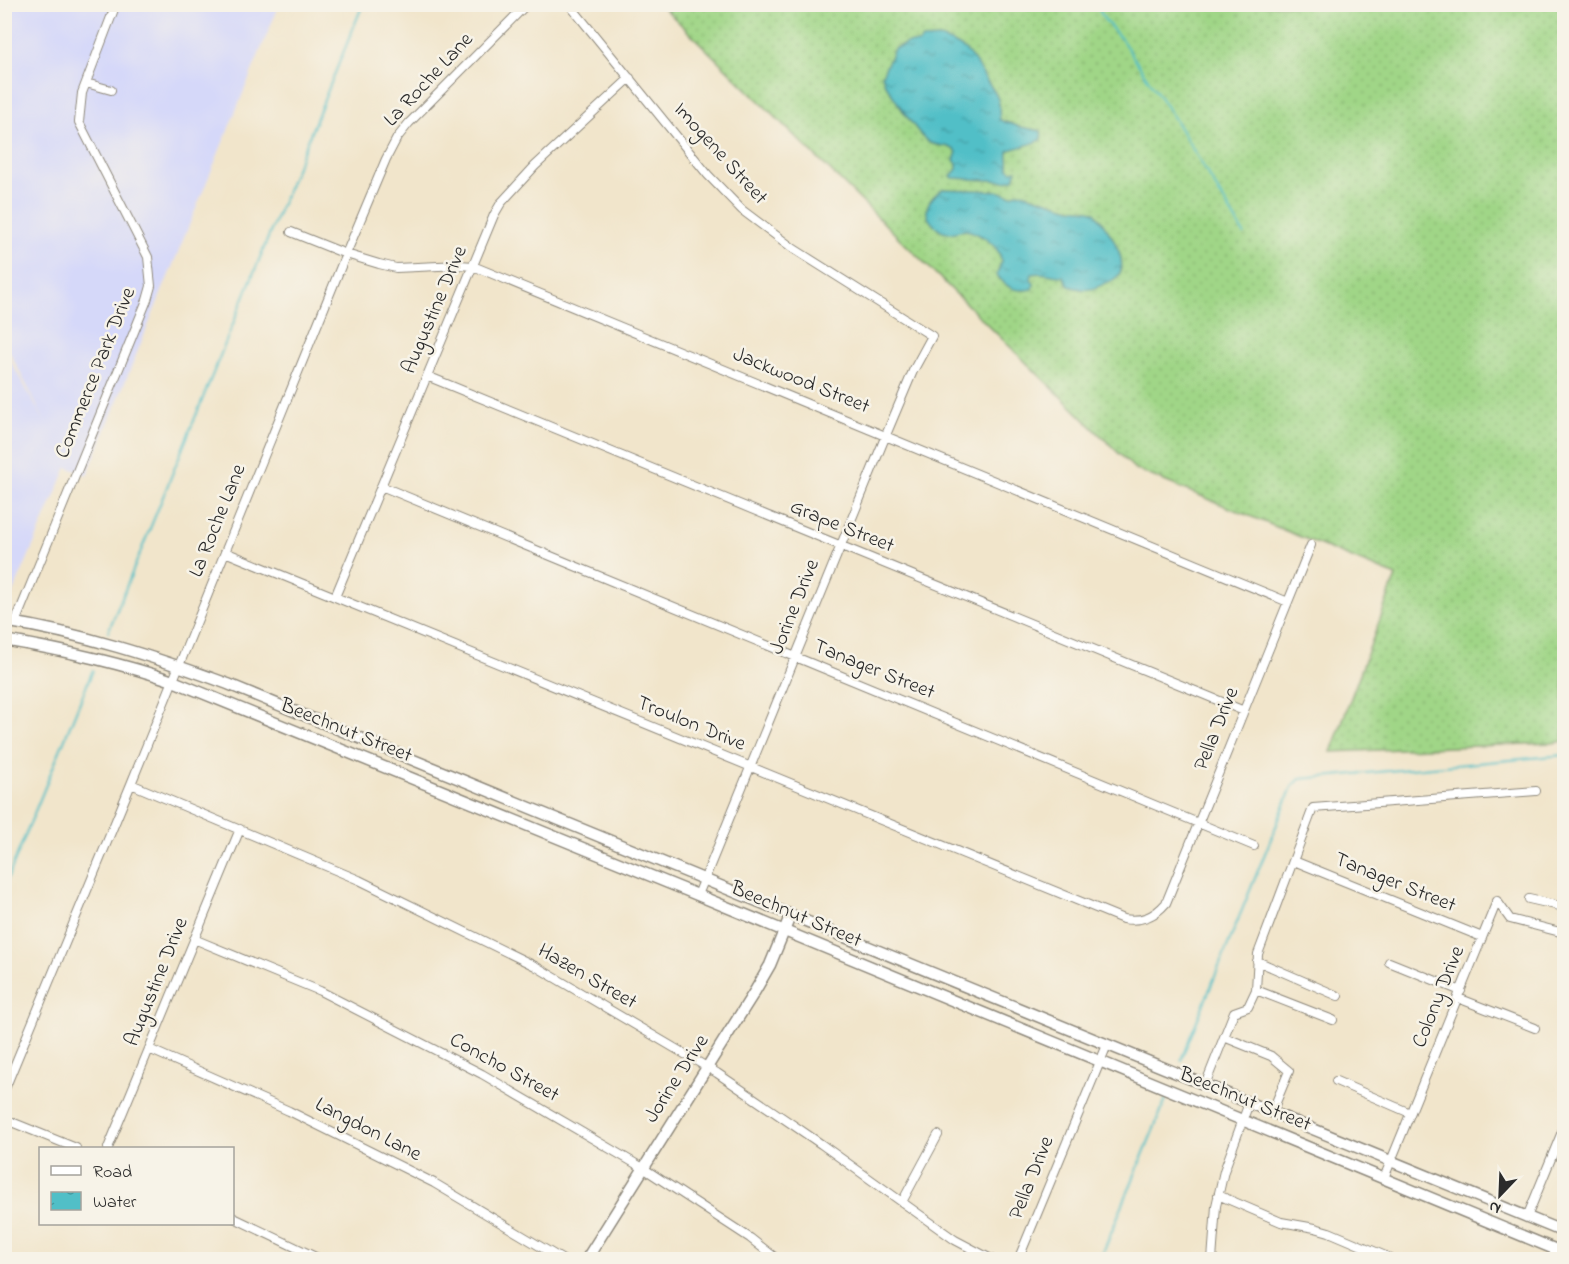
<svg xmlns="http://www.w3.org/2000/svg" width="1569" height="1264" viewBox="0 0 1569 1264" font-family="'Indie Flower',sans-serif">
<defs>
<pattern id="grass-dots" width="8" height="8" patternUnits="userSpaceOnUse" patternTransform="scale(1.5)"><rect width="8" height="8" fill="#a0d687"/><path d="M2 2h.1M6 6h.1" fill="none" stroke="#8ab875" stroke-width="1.8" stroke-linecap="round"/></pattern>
<pattern id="water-ripples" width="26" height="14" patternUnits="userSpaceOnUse" patternTransform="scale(1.5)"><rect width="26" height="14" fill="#51bfc7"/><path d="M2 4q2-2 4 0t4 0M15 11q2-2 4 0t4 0" fill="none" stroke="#439ba2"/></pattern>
</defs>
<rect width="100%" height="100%" fill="#f7f3e8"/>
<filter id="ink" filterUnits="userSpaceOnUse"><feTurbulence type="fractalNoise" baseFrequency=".0167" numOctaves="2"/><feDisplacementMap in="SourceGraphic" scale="12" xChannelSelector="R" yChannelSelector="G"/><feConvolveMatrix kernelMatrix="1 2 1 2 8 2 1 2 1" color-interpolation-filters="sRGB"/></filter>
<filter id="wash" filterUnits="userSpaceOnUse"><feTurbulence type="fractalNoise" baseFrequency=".008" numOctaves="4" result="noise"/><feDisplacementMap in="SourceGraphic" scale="24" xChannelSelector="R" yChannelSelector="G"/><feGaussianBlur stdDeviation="1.35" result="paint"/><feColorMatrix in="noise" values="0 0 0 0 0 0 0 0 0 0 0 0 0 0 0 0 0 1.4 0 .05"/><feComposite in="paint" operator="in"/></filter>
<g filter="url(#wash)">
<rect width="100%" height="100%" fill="#f1e5cb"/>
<path fill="#d5d8f9" d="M 5,5 L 279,5 L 87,475 L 67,467 L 6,609 L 4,609 L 4,349 L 45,422 L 5,343 Z"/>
<path fill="url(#grass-dots)" stroke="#668059" stroke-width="1.5" d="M 661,5 L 1564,5 L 1564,741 L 1552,743 L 1331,752 L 1396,576 L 1135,469 Z"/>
<path fill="url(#water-ripples)" stroke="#3e7579" stroke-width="1.5" d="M 940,38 C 972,49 970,55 987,81 C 990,86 995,91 997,97 C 1001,104 998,112 1000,120 L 1020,127 L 1041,131 L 1042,139 C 1034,145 1018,146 1008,151 C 1007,157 1009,162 1008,168 L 1012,171 L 1017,170 L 1014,179 L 1005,181 L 953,178 L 951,176 L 957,169 L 957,164 L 954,160 L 957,152 C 949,144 940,147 930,143 C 919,138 892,94 884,82 L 882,75 L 894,49 L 907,43 L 919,43 L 922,39 Z
M 943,189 L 997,191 L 1011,195 L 1020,192 L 1054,203 L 1071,208 L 1090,210 L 1095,212 C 1105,226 1131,259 1118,276 C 1115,279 1109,282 1105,283 C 1093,291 1083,291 1069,286 L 1063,276 C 1051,276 1043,271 1032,274 L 1031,279 L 1034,284 L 1033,289 C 1016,292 1007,289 997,275 C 998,271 1000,266 1001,262 C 1002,247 979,232 965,230 C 959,230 952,234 947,233 C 943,233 938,228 935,226 C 919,212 929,198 943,189 Z"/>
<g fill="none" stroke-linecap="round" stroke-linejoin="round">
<path stroke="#51bfc7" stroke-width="2" d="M 1096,4 L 1104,19 L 1122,40 L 1174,118 L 1244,234
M 108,632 L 363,4
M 4,887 L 93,670
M 1181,1060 L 1292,787 L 1300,779 L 1564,755
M 1100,1260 L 1166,1099"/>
</g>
</g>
<g filter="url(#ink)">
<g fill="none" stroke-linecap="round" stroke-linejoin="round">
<defs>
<path id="minor" d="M 569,4 L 708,175 L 742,210 L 794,249 L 932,336 L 913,371 L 886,435 L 698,895
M 86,83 L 111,90
M 291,232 L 346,254 L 379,264 L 396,268 L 460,265 L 473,266 L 1288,602
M 427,376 L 1244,711
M 381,486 L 1254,846
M 225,552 L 1123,919 C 1141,922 1154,917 1166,903 L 1311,545
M 335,597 L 494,215 L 501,203 L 535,166 L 630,78
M 15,623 L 147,300 L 151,286 L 148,257 L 79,122 L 82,93 L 116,4
M 131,784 L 359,880 L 535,966 L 717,1073 L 821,1144 L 955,1240 L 993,1260
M 1294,861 L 1482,937
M 1529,899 L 1564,907
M 194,939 L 320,991 L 482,1074 L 643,1168 L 750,1238 L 778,1260
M 1257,961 L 1338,996
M 1389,962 L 1461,991
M 1256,990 L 1333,1020
M 1458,998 L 1535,1028
M 1224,1037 L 1271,1056 L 1289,1071 L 1272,1112
M 149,1049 L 289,1111 L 434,1183 L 563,1260
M 1336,1081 L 1410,1113
M 1205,1085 L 1234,1012 L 1248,1007 L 1256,990 L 1258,954 L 1313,808 L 1536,791
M 4,1091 L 131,784 L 346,254 L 386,159 L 397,138 L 409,123 L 527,4
M 4,1119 L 76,1148
M 108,1148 L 240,829
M 1384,1178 L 1497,901 L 1510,919 L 1564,933
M 1218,1195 L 1281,1222 L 1315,1228 L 1329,1232 L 1395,1260
M 902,1202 L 938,1135
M 232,1217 L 322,1260
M 1527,1217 L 1564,1127
M 1018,1260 L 1107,1045
M 1212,1260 L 1216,1206 L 1224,1171 L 1249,1103"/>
<path id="tertiary" d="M 586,1260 L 755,991 L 770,965 L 791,914"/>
<path id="secondary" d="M 4,621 C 81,633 155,657 228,684 L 1564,1232
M 4,640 C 62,650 118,662 173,681 L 683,889 L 1564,1253"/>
</defs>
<use href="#minor" stroke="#8e887b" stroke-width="10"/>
<use href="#tertiary" stroke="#8e887b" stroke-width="13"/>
<use href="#secondary" stroke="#8e887b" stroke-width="13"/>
<use href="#minor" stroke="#fff" stroke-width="8"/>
<use href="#tertiary" stroke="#fff" stroke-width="10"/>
<use href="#secondary" stroke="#fff" stroke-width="10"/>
</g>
</g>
<g text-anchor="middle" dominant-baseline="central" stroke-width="5" stroke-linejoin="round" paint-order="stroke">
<g font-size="21" fill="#2b2b2b" stroke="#f7f3e8">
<text transform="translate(429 80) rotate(-47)">La Roche Lane</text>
<text transform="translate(720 154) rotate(48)">Imogene Street</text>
<text transform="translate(435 310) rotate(-67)">Augustine Drive</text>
<text transform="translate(96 373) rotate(-68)">Commerce Park Drive</text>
<text transform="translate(801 381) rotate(22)">Jackwood Street</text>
<text transform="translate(218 521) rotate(-68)">La Roche Lane</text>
<text transform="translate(842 527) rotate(22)">Grape Street</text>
<text transform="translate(795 607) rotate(-68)">Jorine Drive</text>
<text transform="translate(874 670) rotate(22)">Tanager Street</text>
<text transform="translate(691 724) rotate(22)">Troulon Drive</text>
<text transform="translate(1217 729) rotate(-68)">Pella Drive</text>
<text transform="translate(346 731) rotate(22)">Beechnut Street</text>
<text transform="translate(1395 883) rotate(22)">Tanager Street</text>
<text transform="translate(796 915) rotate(23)">Beechnut Street</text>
<text transform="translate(587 977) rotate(30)">Hazen Street</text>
<text transform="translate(157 982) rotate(-68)">Augustine Drive</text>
<text transform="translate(1439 997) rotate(-68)">Colony Drive</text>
<text transform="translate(504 1068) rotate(29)">Concho Street</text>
<text transform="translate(677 1079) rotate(-57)">Jorine Drive</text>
<text transform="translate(1245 1100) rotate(22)">Beechnut Street</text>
<text transform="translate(368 1130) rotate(27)">Langdon Lane</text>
<text transform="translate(1032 1178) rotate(-68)">Pella Drive</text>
</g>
</g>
<rect width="1569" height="1264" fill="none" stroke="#f7f3e8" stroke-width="24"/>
<rect x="39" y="1147" width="195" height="78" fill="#f7f3e8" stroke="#a5a39c" stroke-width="1.5"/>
<rect x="51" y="1166" width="30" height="9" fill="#ffffff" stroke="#a5a39c" stroke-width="1.5"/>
<text x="93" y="1177" font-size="18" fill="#2b2b2b">Road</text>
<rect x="51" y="1192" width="30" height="18" fill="url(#water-ripples)" stroke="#a5a39c" stroke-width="1.5"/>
<text x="93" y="1207" font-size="18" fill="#2b2b2b">Water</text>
<g transform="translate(1500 1195) rotate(203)" stroke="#f7f3e8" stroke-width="4.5" paint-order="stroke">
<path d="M0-4.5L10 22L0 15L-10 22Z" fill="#2b2b2b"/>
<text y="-9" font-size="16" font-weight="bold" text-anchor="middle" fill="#2b2b2b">N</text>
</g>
</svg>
